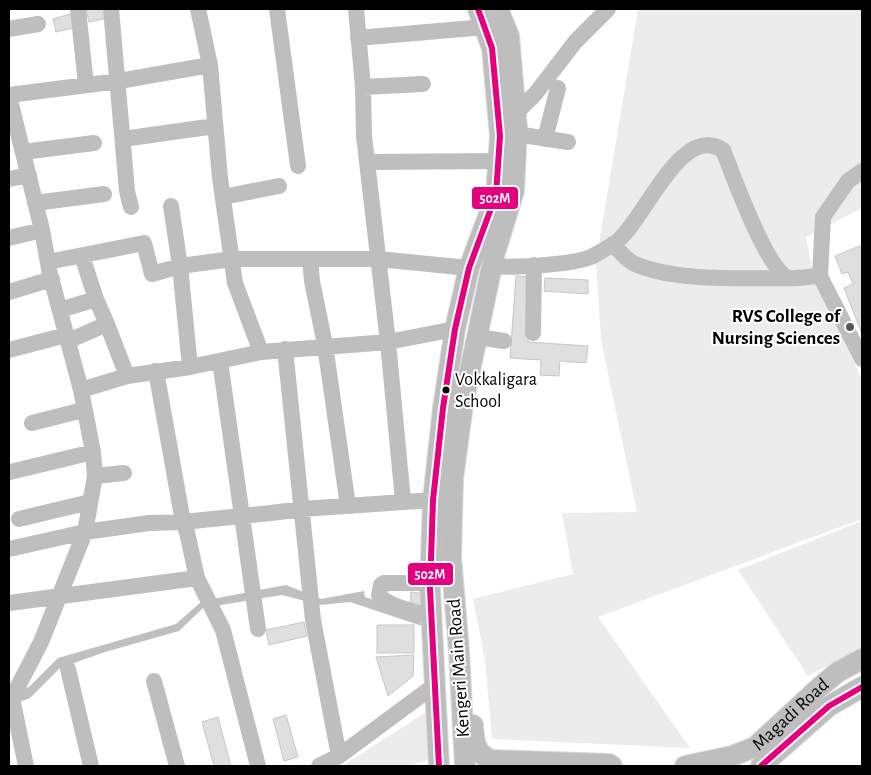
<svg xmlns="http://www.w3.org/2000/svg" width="871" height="775" viewBox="0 0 871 775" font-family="'Alegreya Sans',sans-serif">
<rect width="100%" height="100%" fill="#fff"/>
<path fill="#ececec" d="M 638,9 L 862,9 L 862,208 L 806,237 L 813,274 L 862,380 L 862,519 L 598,617 L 690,748 L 492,739 L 485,660 L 473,599 L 573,574 L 562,513 L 637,512 L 601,340 L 596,261 Z
M 862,521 L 862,649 L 808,676 L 738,570 Z
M 431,709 L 433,758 L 410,766 L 342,766 Z"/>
<path fill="#bfbfbf" d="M 286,585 L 321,599 L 364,591 L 365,597 L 428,617 L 428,628 L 350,602 L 320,605 L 282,595 L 203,608 L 179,631 L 105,652 L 60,668 L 30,698 L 9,706 L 9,695 L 29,687 L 58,658 L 176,624 L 202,601 Z"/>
<path fill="#dfdfdf" stroke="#c7c7c7" d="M 86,9 L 106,9 L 108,18 L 89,22 Z
M 73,13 L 77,27 L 56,32 L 53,19 Z
M 862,245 L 862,334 L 844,288 L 853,284 L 848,272 L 842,274 L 835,256 Z
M 516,276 L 533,277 L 528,342 L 588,346 L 586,363 L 560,361 L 559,376 L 540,375 L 541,360 L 510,358 Z
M 545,278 L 588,280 L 588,294 L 544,291 Z
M 411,592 L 424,594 L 422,607 L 410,606 Z
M 304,622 L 307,636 L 269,645 L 266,630 Z
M 377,625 L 414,625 L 414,653 L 377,653 Z
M 414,655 L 413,676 L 388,696 L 376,657 Z
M 286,715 L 298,757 L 284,761 L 273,719 Z
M 218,717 L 231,766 L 214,766 L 202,722 Z"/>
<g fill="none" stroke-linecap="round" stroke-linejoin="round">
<defs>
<g id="major">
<path d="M 473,725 C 474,741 475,753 491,760 L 609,764 L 612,766"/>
<path d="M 439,766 L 430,589 L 433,500 L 443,408 L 455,329 L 469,268 L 496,195 L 500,136 L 492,48 L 478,9"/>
<path d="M 465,766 L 459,651 L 451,557 L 453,479 L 463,404 L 494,256 L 514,191 L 517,128 L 509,36 L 498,9"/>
<path id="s1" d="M 685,766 L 732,756 L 755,747 L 822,685 L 838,672 L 862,659"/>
<path d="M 761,766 L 829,706 L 862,687"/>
</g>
</defs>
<use href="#major" stroke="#dbdbdb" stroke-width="22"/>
<path stroke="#bebebe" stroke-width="16" d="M 78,9 L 86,85
M 111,9 L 127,191 L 131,207
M 277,9 L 298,166
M 356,9 L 363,87 L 364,136 L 388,342 L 403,501
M 9,29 L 38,24
M 358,38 L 485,27
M 363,87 L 423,84
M 9,95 L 119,81 L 210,65
M 9,96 L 42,230 L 50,274 L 81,390 L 93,452 L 95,476 L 85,532 L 41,642 L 12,698
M 510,119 L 536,93 L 575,42 L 608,9
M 516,134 L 568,142
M 123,139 L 215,126
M 545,139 L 558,88
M 23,152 L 94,143
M 367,162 L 499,161
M 862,171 L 848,181 L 823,217 L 820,276 L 862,359
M 9,179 L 29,175
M 223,197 L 279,186
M 35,203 L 104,194
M 9,238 L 42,230
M 613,244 C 619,250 625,259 633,263 C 673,282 745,278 790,278
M 310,259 L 312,281 L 325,345 L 348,506
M 48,262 L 144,243 L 152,274 L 180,266 L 171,206
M 492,266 C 513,268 572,265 591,257 C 599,253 607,248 614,244 C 644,223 680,122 723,150 C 732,173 767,271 789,278 C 796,279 813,276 820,276
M 9,292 L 52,279
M 60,310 L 96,299
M 107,324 L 127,376
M 533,333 L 534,265
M 477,337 L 504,341
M 68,341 L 107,324 L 96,299 L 82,256
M 285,349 L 313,620 L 339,756
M 9,350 L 66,335
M 261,352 L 388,342 L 455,329
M 220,361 L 258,629
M 190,367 L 180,266 L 232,259 L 378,259 L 469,268
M 156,371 L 183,522 L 187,532 L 197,578 L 223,630 L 258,766
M 81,390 L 127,376 L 190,367 L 261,352 L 235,283 L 220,178 L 210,65 L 198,9
M 32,423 L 83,410
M 10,472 L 93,452
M 95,476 L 124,473
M 19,519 L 90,502
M 9,549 L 85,532 L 149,523 L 183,522 L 271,513 L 302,509 L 433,500
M 430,583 L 384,583 L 381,585 L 379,595 C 388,607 417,612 431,616
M 9,603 L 197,578
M 68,669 L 91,766
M 154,681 L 177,766
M 9,691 L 12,698 L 26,766
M 319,766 L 339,756 L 435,685"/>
<use href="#major" stroke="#bebebe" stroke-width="20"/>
<defs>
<path id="bus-1" d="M 439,766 L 430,589 L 433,500 L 443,408 L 455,329 L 469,268 L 496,195 L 500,136 L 492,48 L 478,9
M 761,766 L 829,706 L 862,687"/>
</defs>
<use href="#bus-1" stroke="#fff" stroke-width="10"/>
<use href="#bus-1" stroke="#e5007d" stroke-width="6"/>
</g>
<circle fill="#595959" stroke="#fff" stroke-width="2" cx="850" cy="327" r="5"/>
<circle fill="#000" stroke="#fff" stroke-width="2" cx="446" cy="390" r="4.5"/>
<g text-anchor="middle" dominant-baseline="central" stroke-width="4" stroke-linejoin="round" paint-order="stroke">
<g font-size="18" fill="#000" stroke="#fff" text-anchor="start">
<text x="455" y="380">Vokkaligara<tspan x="455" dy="22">School</tspan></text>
</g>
<g font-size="19" font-weight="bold" fill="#000" stroke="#fff" text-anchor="end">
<text x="840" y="316">RVS College of<tspan x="840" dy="22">Nursing Sciences</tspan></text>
</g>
<g font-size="19" fill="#000" stroke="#fff">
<text transform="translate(459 668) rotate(-94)">Kengeri Main Road</text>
<text stroke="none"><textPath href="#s1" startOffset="121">Magadi Road</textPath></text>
</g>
</g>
<g stroke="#fff" stroke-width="2">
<rect x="471" y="186" width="48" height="24" rx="5" fill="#e5007d"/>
<rect x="407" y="562" width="47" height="24" rx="5" fill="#e5007d"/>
</g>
<g font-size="14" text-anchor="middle" font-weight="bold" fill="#fff">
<text x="495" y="203">502M</text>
<text x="430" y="579">502M</text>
</g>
<rect width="871" height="775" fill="none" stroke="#000000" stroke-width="20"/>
</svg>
